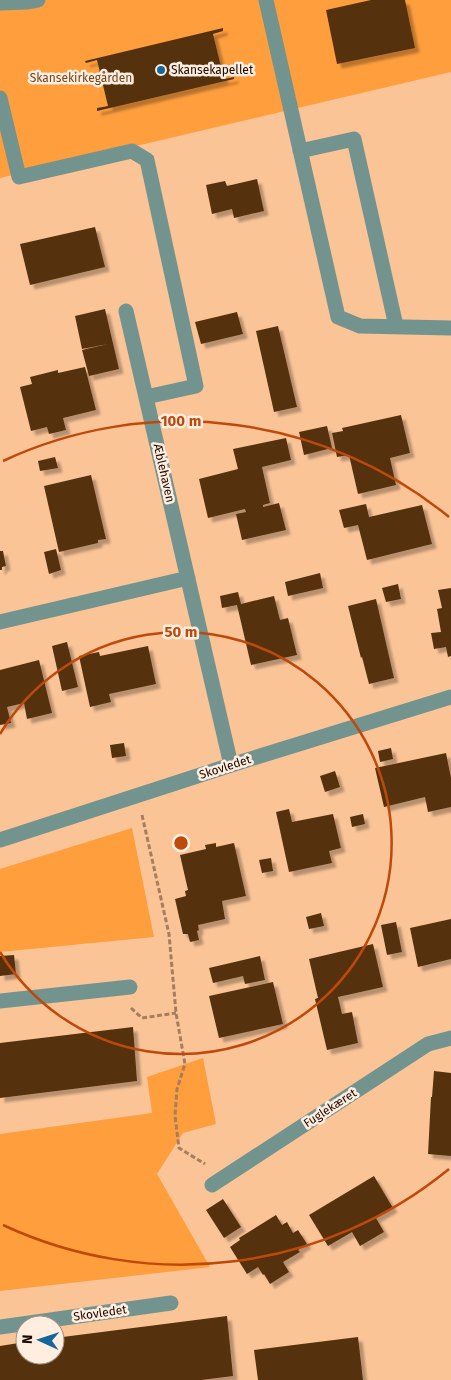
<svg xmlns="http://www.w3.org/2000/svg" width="451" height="1380" viewBox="0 0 451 1380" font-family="'Fira Sans',sans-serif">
<defs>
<filter id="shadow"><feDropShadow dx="4.5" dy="4.5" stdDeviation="1" flood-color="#0004"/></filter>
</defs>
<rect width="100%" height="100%" fill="#fac497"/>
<path fill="#fe9e3d" d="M 0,0 L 451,0 L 451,72 L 0,178 Z
M 132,828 L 154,937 L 0,952 L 0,869 Z
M 203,1058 L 216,1124 L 183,1133 L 157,1174 L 210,1267 L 0,1291 L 0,1134 L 152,1113 L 147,1077 Z"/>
<path fill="#54320f" filter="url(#shadow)" d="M 371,0 L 405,0 L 415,48 L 337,64 L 326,10 Z
M 223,28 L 223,31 L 213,34 L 224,79 L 234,77 L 234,79 L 97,111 L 97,108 L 108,106 L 97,60 L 86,63 L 85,61 Z
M 257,179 L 264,211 L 234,218 L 232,209 L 212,214 L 206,185 L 225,181 L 227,186 Z
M 95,227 L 105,267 L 30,285 L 20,244 Z
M 105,309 L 119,369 L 89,376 L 82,350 L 108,344 L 82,349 L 75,316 Z
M 237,312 L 243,334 L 201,344 L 195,322 Z
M 278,326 L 297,407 L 274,412 L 256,331 Z
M 85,367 L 96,410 L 63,418 L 66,430 L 49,434 L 47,427 L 31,431 L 20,387 L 32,384 L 30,377 L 58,370 L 58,373 Z
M 401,415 L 410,453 L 390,458 L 396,485 L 358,494 L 349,455 L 337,457 L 332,433 L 343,431 L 342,428 Z
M 327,426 L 332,448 L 304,455 L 299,432 Z
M 286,438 L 291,460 L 262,467 L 270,503 L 263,505 L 263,507 L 279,503 L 286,530 L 242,540 L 236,514 L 246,512 L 245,509 L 208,518 L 199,479 L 238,469 L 233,449 Z
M 55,457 L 58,468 L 40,471 L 38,461 Z
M 91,475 L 106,539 L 98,540 L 98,543 L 59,552 L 44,486 Z
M 366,504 L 369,517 L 422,505 L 432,544 L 367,560 L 358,525 L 344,528 L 339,510 Z
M 56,549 L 61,570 L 49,574 L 44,552 Z
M 0,551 L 3,551 L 6,566 L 2,567 L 2,570 L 0,570 Z
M 320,573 L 323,588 L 288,596 L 285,582 Z
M 398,584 L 401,599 L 386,602 L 382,588 Z
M 451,588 L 451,656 L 448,657 L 446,647 L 434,649 L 431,633 L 441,632 L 437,609 L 442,608 L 438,590 Z
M 238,592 L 241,604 L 274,596 L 280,620 L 288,618 L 297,655 L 251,665 L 237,605 L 222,608 L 220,596 Z
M 376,599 L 394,678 L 369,684 L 362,657 L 361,658 L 348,606 Z
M 67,642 L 78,687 L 62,691 L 52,646 Z
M 148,646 L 156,684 L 109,694 L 111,702 L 90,707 L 79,656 L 99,652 L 100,656 Z
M 39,660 L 52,713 L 27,719 L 24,703 L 7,707 L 11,723 L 0,725 L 0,670 Z
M 124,743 L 126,756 L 112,758 L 110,745 Z
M 391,748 L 393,759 L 380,762 L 378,751 Z
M 446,753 L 451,778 L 451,807 L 428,812 L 425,797 L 384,807 L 375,768 Z
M 335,771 L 340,787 L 325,792 L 320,776 Z
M 289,809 L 292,822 L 333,814 L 341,848 L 329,851 L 332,863 L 289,872 L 276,812 Z
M 363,814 L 365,824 L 352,827 L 350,817 Z
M 216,843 L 216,847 L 234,843 L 246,896 L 222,901 L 225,919 L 198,925 L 199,930 L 197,931 L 199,940 L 190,942 L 188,934 L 183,934 L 175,899 L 186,896 L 185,891 L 188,890 L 180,855 L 206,849 L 205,845 Z
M 271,858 L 273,871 L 262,873 L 259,860 Z
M 321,913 L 324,926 L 309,929 L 306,917 Z
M 451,919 L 451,959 L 418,967 L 410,928 Z
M 396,922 L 402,952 L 387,955 L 381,925 Z
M 373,944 L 383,987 L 338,997 L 342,1014 L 352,1012 L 358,1043 L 327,1050 L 315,999 L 318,998 L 309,959 Z
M 14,955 L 16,974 L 0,976 L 0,956 Z
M 260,956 L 265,980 L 245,984 L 243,976 L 213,983 L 209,968 Z
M 273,982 L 283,1024 L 219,1038 L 209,996 Z
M 133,1027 L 137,1081 L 0,1098 L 0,1043 Z
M 434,1071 L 451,1073 L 451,1156 L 428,1154 L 431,1097 L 432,1097 Z
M 374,1176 L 393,1208 L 376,1218 L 384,1232 L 360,1246 L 352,1232 L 328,1246 L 309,1215 Z
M 223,1199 L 241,1227 L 224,1238 L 206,1210 Z
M 276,1215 L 282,1225 L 287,1222 L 293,1233 L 298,1230 L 307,1244 L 298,1250 L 300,1252 L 283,1262 L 289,1272 L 270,1284 L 264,1274 L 263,1275 L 258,1267 L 247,1274 L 230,1247 L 240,1240 L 239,1238 Z
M 227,1316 L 233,1376 L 201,1380 L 0,1380 L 0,1346 L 25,1342 L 25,1355 L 55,1355 L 55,1338 Z
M 358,1337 L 363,1380 L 258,1380 L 254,1350 Z"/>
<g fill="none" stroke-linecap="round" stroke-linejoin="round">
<path stroke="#a67d5e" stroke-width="3" stroke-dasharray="5 2.5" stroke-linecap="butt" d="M 142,815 L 169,934 L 176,1013 L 185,1064 L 177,1089 L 175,1116 L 179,1148 L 205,1164
M 131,1008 L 142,1018 L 176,1013"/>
<path stroke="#73948e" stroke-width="15" d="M 266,0 L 338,317 L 360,326 L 451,328
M 0,3 L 26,2 L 38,0
M 0,98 L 19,177 L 132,151 L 147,160 L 196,386 L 146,397
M 300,151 L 354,139 L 396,326
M 126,311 L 231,765
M 0,622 L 188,578
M 0,840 L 231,765 L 451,697
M 0,1001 L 130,987
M 212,1185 L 428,1044 L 451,1038
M 0,1327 L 171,1303"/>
</g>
<g fill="none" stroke="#bf490a" stroke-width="2.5">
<path d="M0 734A211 211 0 1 1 0 952"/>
<path d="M449 1169A422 422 0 0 1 3 1225M3 461A422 422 0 0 1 449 517"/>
</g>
<circle fill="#146798" stroke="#ffeee0" stroke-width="2" cx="161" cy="70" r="5"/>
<g text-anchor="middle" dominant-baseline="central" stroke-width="5" stroke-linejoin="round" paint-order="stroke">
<g font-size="12" fill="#1b0900" stroke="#ffeee0" text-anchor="start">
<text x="171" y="70">Skansekapellet</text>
</g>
<g font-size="12" fill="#70461e" stroke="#ffeee0">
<text x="81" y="78">Skansekirkegården</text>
</g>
<g font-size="12" fill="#1b0900" stroke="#ffeee0">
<text transform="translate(164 473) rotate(77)">Æblehaven</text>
<text transform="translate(225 767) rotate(-18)">Skovledet</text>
<text transform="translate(330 1108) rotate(-33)">Fuglekæret</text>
<text transform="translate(100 1313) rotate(-8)">Skovledet</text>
</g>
</g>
<circle cx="181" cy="843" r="8" fill="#bf490a" stroke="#ffeee0" stroke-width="2.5"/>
<g font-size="15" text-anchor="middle" font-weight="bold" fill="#bf490a" stroke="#ffeee0" stroke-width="5" stroke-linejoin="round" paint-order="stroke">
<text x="181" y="426">100 m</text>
<text x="181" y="637">50 m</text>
</g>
<g transform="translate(40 1340) rotate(273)"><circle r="24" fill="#ffeee0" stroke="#a49286"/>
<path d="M0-4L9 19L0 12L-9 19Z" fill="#146798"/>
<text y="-8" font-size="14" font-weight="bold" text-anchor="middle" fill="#1b0900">N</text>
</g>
</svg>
